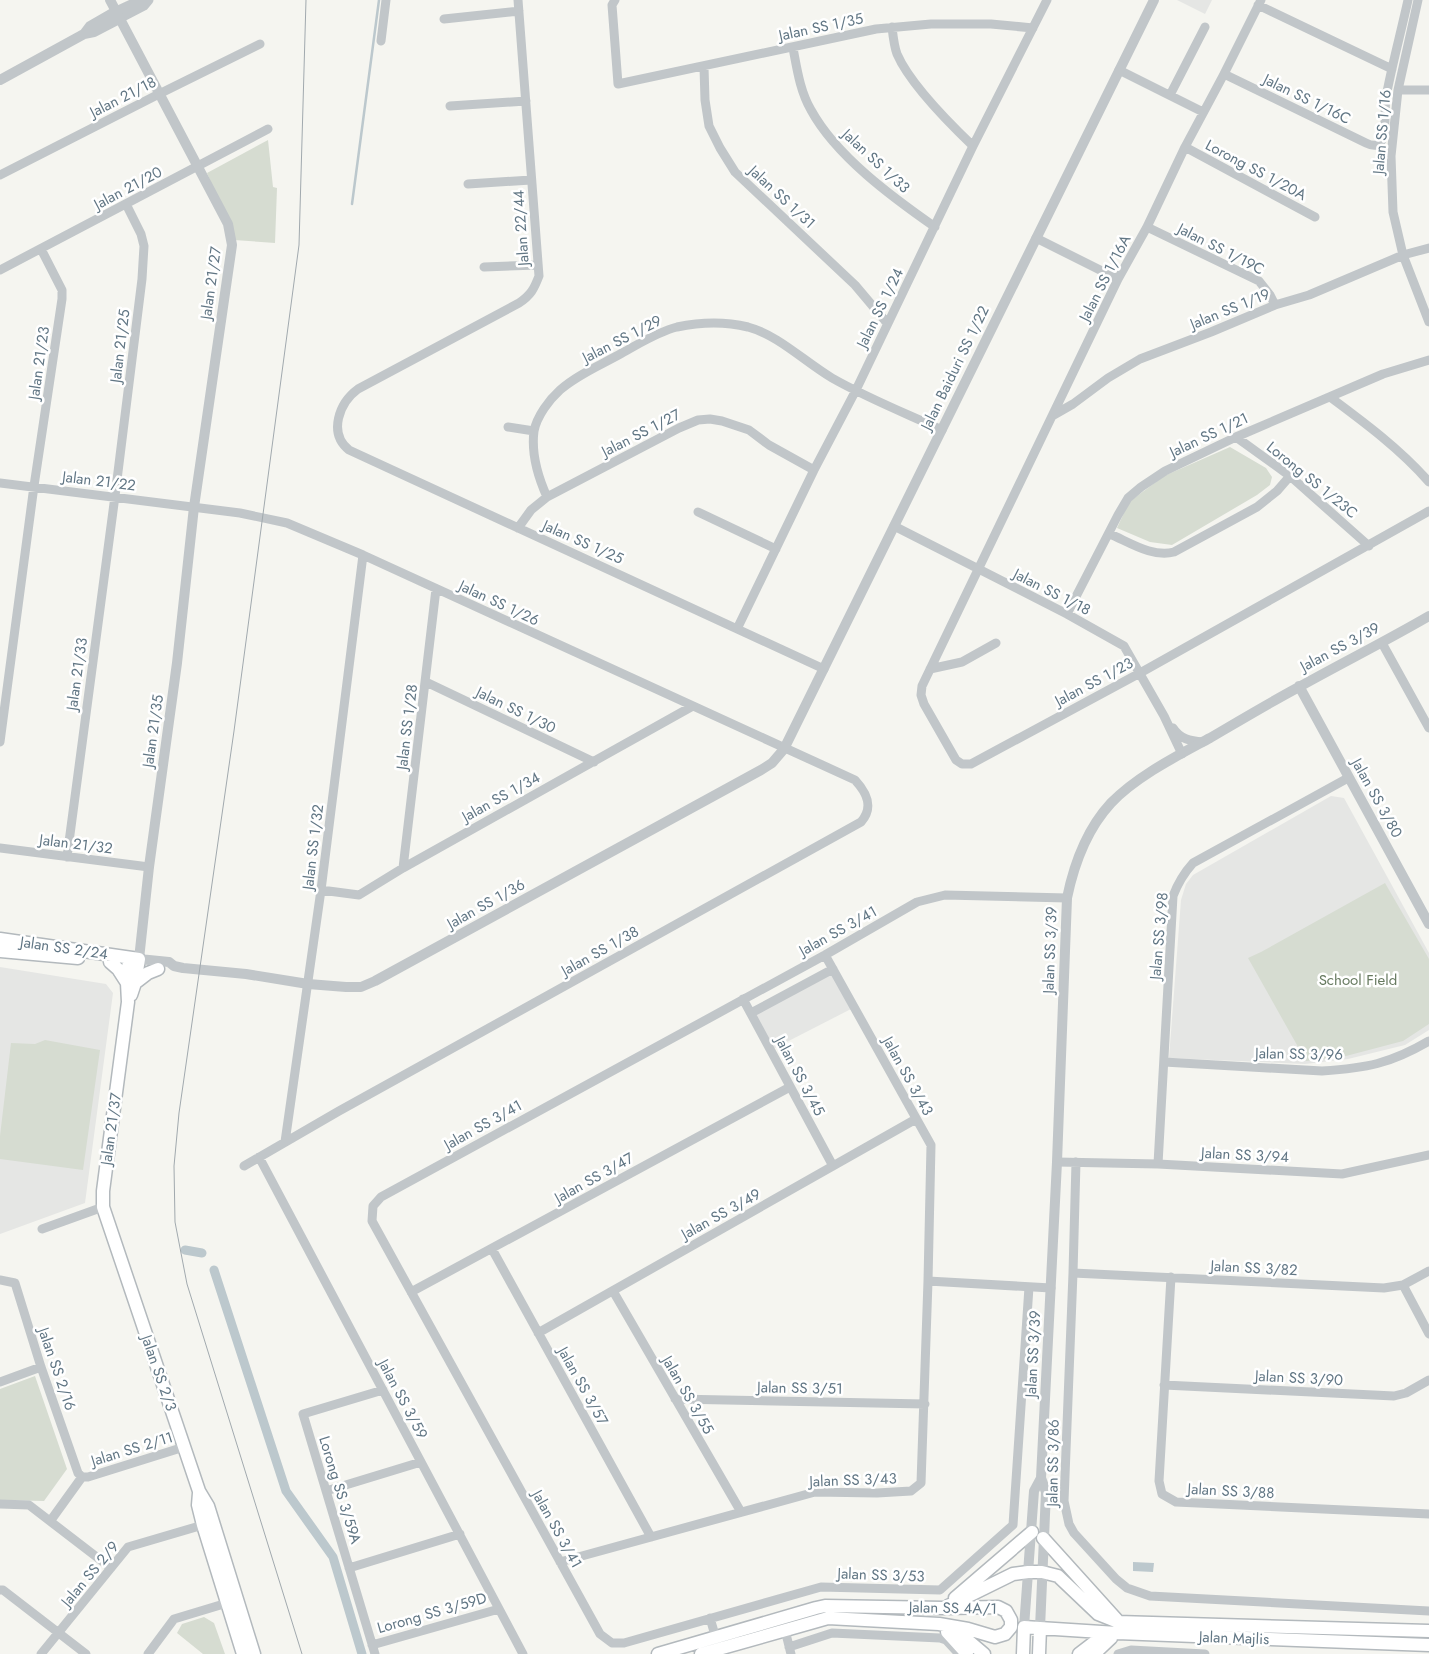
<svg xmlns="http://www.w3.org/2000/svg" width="1429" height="1654" viewBox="0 0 1429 1654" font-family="Jost,sans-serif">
<rect width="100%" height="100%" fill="#f5f5f0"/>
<path fill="#e5e6e4" d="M 1177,0 L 1212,0 L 1205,14 Z
M 1331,796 L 1344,798 L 1429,953 L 1429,1030 L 1405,1045 L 1348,1059 L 1305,1064 L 1169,1058 L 1181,900 L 1186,884 L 1193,875 Z
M 0,967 L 106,984 L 113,993 L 85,1203 L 0,1234 Z
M 832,973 L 851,1009 L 773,1049 L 755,1015 Z"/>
<path fill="#d6dcd1" d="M 268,140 L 273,187 L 277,188 L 275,243 L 234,240 L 207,173 Z
M 1230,447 L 1266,468 L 1272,477 L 1270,485 L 1257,495 L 1172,545 L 1150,542 L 1117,528 L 1129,502 L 1164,476 Z
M 1385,883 L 1429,959 L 1429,1024 L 1403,1041 L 1346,1056 L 1306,1061 L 1248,958 L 1261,952 Z
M 45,1040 L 100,1050 L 83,1170 L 0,1159 L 0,1136 L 11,1043 L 35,1044 Z
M 35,1376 L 67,1469 L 44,1501 L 0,1500 L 0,1389 Z
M 204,1617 L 214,1623 L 225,1654 L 203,1654 L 177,1633 L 182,1624 Z"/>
<path fill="#bcc8cd" d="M 1133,1562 L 1154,1563 L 1153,1572 L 1133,1571 Z"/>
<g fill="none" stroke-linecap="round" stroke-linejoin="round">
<path stroke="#bcc8cd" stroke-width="2.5" d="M 352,204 L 379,0"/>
<path stroke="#bcc8cd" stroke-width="9" d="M 185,1250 L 202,1253
M 214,1270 L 286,1491 L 333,1557 L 362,1654"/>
<defs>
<path id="secondary" d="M 0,939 L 139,959 L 135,983 L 131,995
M 0,951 L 78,958
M 129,958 L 127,983 L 128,1002 L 103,1191 L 103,1207 L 199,1491 L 208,1506 L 254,1654
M 110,962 L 118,969 L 127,983
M 135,983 L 148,973 L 158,969
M 199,1493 L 198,1505 L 203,1525 L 243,1654
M 1043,1538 L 1117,1620
M 955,1598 L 1032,1532
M 948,1606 L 1013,1574 L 1028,1572 L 1042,1572 L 1058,1576 L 1098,1614 L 1118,1622 L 1429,1631
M 951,1630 L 964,1637 L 984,1654
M 947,1632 L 967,1654
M 658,1654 L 816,1608 L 825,1606 L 944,1608 L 998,1607 L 1006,1611 L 1011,1620 L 1011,1627 L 1005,1634 L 995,1637 L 968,1629 L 939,1624 L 828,1618 L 701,1654
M 1023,1654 L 1024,1627 L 1117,1633 L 1429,1645
M 1039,1654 L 1040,1628
M 1079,1654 L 1096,1641 L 1112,1635
M 1094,1654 L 1111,1638"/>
</defs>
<use href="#secondary" stroke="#b3b9bd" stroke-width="15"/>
<path stroke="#c1c6c9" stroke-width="9" d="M 518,0 L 539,276 C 534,289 531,295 519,303 L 358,389 C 339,403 328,433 349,450 L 824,669
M 615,0 L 612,5 L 618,84 L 876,29 L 931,24 L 991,24 L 1033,28
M 1261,0 L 1224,74 L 1185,147 L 1147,227 L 1118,279 L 922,686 L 921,695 L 924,704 L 956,760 L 962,764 L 971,764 L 1140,673 L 1429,511
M 1418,0 L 1398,90 L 1391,156 L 1393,212 L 1403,255 L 1429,322
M 1258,5 L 1392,69
M 116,11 L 140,0
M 119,19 L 144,6 L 149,0
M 444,19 L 519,11
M 892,27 C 893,36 894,46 897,54 C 910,84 949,123 973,146
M 381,41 L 386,0
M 793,48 C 797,69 800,91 811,110 C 836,156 892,197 935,227
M 704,67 L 705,100 L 709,126 L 720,148 L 735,172 L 855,285 L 887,323
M 1119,70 L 1203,112
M 1224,74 L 1366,143 C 1372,146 1379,147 1382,140 C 1387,127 1384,110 1386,97 C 1392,65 1401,32 1408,0
M 1398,90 L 1429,90
M 1170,95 L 1205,27
M 450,106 L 526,101
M 1185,147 L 1315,217
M 0,175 L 159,94 L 260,44
M 468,184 L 531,180
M 1147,227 L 1259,281 L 1270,295 L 1275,305
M 1036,238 L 1118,279
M 484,267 L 538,265
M 0,270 L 268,129
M 1330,397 C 1365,423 1400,449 1429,482
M 1052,416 L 1073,404 L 1108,378 L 1140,359 L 1211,332 L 1275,305 L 1309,295 L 1403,255 L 1429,248
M 508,427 L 534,431
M 1236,437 L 1290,476 L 1369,546
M 0,483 L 240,513 L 287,523 L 363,555 L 855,780 C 867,793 874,807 861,822 L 339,1111 L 244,1166
M 547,497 C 538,477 531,454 534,431 C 537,416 549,400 560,390 C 578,374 601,365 622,353 C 639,344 657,332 677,327 C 701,322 723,321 748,327 C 778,335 805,362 832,378 C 867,398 905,413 942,430
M 698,512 L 776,549
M 894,526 L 1067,614 L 1124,646 L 1164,716 L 1182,754
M 518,528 L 531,510 L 547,497 L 679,428 L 698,420 L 710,419 L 722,421 L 749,430 L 769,445 L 814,470
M 1110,534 C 1129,542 1153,558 1174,552 L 1257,507 L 1277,491 L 1290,476
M 1067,614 L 1118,515 L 1128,498 L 1141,487 L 1165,471 L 1236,437 L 1383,374 L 1429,360
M 737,629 L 814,470 L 856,390 L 973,146 L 1047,0
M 1382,643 L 1429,728
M 930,669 L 962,662 L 996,643
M 426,682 L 594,762
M 1173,728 C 1180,739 1190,741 1203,742
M 0,742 L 34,486 L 62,299 L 62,290 L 41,249
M 0,848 L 149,867
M 67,857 L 115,496 L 142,279 L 144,246 L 141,234 L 126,204
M 403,868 L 436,589
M 321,890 L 359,895 L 403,868 L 691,707
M 743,999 L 833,1166
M 751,1013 L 833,969
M 1164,1062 L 1322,1071 C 1366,1068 1390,1064 1429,1041
M 285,1142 L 321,890 L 363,555
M 259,1157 L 523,1654
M 1057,1162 L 1158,1164 L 1342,1174 L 1429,1155
M 1076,1162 L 1073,1273 L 1064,1501 L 1069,1524 L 1074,1533 L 1116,1579 L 1127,1588 L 1150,1596 L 1429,1611
M 1158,1164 L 1173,896 C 1178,883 1183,874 1193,863 L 1348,778
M 42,1229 L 103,1207
M 492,1249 L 651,1537
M 1073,1273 L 1384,1288 L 1403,1285 L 1429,1271
M 1171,1277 L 1159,1481 L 1162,1494 L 1176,1502 L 1429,1514
M 0,1280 L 15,1283 L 41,1367 L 78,1473 L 82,1477
M 928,1281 L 1051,1288
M 1403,1285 L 1429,1334
M 1029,1287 L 1013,1525 L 940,1590 L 821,1587 L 624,1643 L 612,1643 L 600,1634 L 372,1221 L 373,1206 L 381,1197 L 825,955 L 917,902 L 945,895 L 1067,898
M 613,1291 L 741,1512
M 411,1292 L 790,1087
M 538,1333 L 916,1119
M 0,1382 L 41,1367
M 1164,1385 L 1394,1396 L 1406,1393 L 1429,1380
M 675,1399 L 925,1404
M 326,1491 L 421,1462
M 0,1504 L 29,1505 L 111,1568
M 51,1520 L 82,1477 L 88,1477 L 184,1447
M 560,1562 L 815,1492 L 877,1493 L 911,1491 L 921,1483 L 928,1281 L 931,1145 L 825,955
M 349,1568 L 460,1534
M 0,1590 L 3,1590 L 86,1654
M 710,1618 L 717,1642
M 785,1630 L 791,1654
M 372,1645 L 499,1609
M 789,1647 L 832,1633 L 940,1638 L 946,1640 L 959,1654
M 41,1654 L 128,1547 L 203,1525
M 148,1654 L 174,1619 L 227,1603
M 375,1654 L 303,1414 L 383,1390
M 1118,1654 L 1131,1650 L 1205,1654"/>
<path stroke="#c1c6c9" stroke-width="10" d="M 110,0 L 228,224 L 232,245 L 194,507 L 177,663 L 149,867 L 139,959 L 169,962 L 174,966 L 183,968 L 246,974 L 308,984 L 346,987 L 361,987 L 375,981 L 761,770 L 772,763 L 784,749 L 1154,0
M 84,34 L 90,26 L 116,11
M 0,80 L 84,34 L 94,32 L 119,19
M 1299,686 L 1429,924
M 1024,1627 L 1034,1491 L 1041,1478
M 1040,1628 L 1046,1492 L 1041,1478 L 1057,1162 L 1067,898 C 1074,864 1087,829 1111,803 C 1137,776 1177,756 1210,738 C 1239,721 1269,703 1299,687 C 1342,663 1386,641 1429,616"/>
<use href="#secondary" stroke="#fff" stroke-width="12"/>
<path stroke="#a1a9ae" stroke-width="1" d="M 302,1654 L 187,1284 L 175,1222 L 174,1166 L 179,1113 L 234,731 L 299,245 L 306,0"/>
</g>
<g text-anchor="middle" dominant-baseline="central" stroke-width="5" stroke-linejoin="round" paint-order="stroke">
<g font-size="15" fill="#617684" stroke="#fff">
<text transform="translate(821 27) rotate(-12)">Jalan SS 1/35</text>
<text transform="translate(123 97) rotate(-27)">Jalan 21/18</text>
<text transform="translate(1307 99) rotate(26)">Jalan SS 1/16C</text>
<text transform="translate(1382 132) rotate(-85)">Jalan SS 1/16</text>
<text transform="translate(876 161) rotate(43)">Jalan SS 1/33</text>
<text transform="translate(1256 170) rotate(28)">Lorong SS 1/20A</text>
<text transform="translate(128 188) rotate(-28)">Jalan 21/20</text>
<text transform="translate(782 197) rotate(43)">Jalan SS 1/31</text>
<text transform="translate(521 228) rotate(-94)">Jalan 22/44</text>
<text transform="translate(1221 249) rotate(27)">Jalan SS 1/19C</text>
<text transform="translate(1105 278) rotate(-63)">Jalan SS 1/16A</text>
<text transform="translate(211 283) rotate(-82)">Jalan 21/27</text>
<text transform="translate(880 308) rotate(-64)">Jalan SS 1/24</text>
<text transform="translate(1230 309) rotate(-22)">Jalan SS 1/19</text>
<text transform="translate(622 339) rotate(-27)">Jalan SS 1/29</text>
<text transform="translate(120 346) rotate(-83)">Jalan 21/25</text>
<text transform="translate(39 363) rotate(-82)">Jalan 21/23</text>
<text transform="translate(955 368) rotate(-64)">Jalan Baiduri SS 1/22</text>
<text transform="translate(641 433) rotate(-27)">Jalan SS 1/27</text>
<text transform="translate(1209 435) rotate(-25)">Jalan SS 1/21</text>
<text transform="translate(1312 480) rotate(39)">Lorong SS 1/23C</text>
<text transform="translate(99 481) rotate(7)">Jalan 21/22</text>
<text transform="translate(583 542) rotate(24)">Jalan SS 1/25</text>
<text transform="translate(1052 592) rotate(27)">Jalan SS 1/18</text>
<text transform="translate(499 603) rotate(25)">Jalan SS 1/26</text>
<text transform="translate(1340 647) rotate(-28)">Jalan SS 3/39</text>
<text transform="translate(77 674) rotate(-82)">Jalan 21/33</text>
<text transform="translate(1094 682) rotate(-28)">Jalan SS 1/23</text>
<text transform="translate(516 710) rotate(26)">Jalan SS 1/30</text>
<text transform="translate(407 727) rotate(-83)">Jalan SS 1/28</text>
<text transform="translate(153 731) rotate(-82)">Jalan 21/35</text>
<text transform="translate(501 797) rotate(-29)">Jalan SS 1/34</text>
<text transform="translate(1377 798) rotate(61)">Jalan SS 3/80</text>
<text transform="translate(76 844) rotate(7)">Jalan 21/32</text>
<text transform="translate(313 847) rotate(-83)">Jalan SS 1/32</text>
<text transform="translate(486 904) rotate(-29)">Jalan SS 1/36</text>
<text transform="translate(838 931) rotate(-29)">Jalan SS 3/41</text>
<text transform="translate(1159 936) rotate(-85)">Jalan SS 3/98</text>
<text transform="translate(64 948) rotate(8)">Jalan SS 2/24</text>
<text transform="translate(1050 950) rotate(-88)">Jalan SS 3/39</text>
<text transform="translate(600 951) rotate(-29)">Jalan SS 1/38</text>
<text transform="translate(1299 1054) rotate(1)">Jalan SS 3/96</text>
<text transform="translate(800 1076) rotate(62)">Jalan SS 3/45</text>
<text transform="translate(908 1076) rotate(61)">Jalan SS 3/43</text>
<text transform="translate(483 1125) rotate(-29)">Jalan SS 3/41</text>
<text transform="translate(111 1129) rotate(-82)">Jalan 21/37</text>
<text transform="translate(1245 1155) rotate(3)">Jalan SS 3/94</text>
<text transform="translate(594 1178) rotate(-29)">Jalan SS 3/47</text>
<text transform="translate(721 1214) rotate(-29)">Jalan SS 3/49</text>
<text transform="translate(1254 1268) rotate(3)">Jalan SS 3/82</text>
<text transform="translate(1033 1354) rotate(-87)">Jalan SS 3/39</text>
<text transform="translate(57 1369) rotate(71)">Jalan SS 2/16</text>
<text transform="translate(159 1373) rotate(71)">Jalan SS 2/3</text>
<text transform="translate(1299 1378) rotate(3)">Jalan SS 3/90</text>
<text transform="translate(583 1386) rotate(61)">Jalan SS 3/57</text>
<text transform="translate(800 1388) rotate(1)">Jalan SS 3/51</text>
<text transform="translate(688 1395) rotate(60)">Jalan SS 3/55</text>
<text transform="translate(403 1399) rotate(62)">Jalan SS 3/59</text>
<text transform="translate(132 1449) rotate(-17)">Jalan SS 2/11</text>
<text transform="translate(1053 1463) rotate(-89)">Jalan SS 3/86</text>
<text transform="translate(853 1480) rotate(-2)">Jalan SS 3/43</text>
<text transform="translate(340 1490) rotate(73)">Lorong SS 3/59A</text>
<text transform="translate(1231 1491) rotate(3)">Jalan SS 3/88</text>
<text transform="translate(557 1529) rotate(61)">Jalan SS 3/41</text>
<text transform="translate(90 1574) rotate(-50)">Jalan SS 2/9</text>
<text transform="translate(881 1575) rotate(2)">Jalan SS 3/53</text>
<text transform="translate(953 1608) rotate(1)">Jalan SS 4A/1</text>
<text transform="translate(432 1613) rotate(-16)">Lorong SS 3/59D</text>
<text transform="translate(1234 1638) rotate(2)">Jalan Majlis</text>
</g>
<g font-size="15" fill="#677a60" stroke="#fff">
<text x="1358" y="980">School Field</text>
</g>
</g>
</svg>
